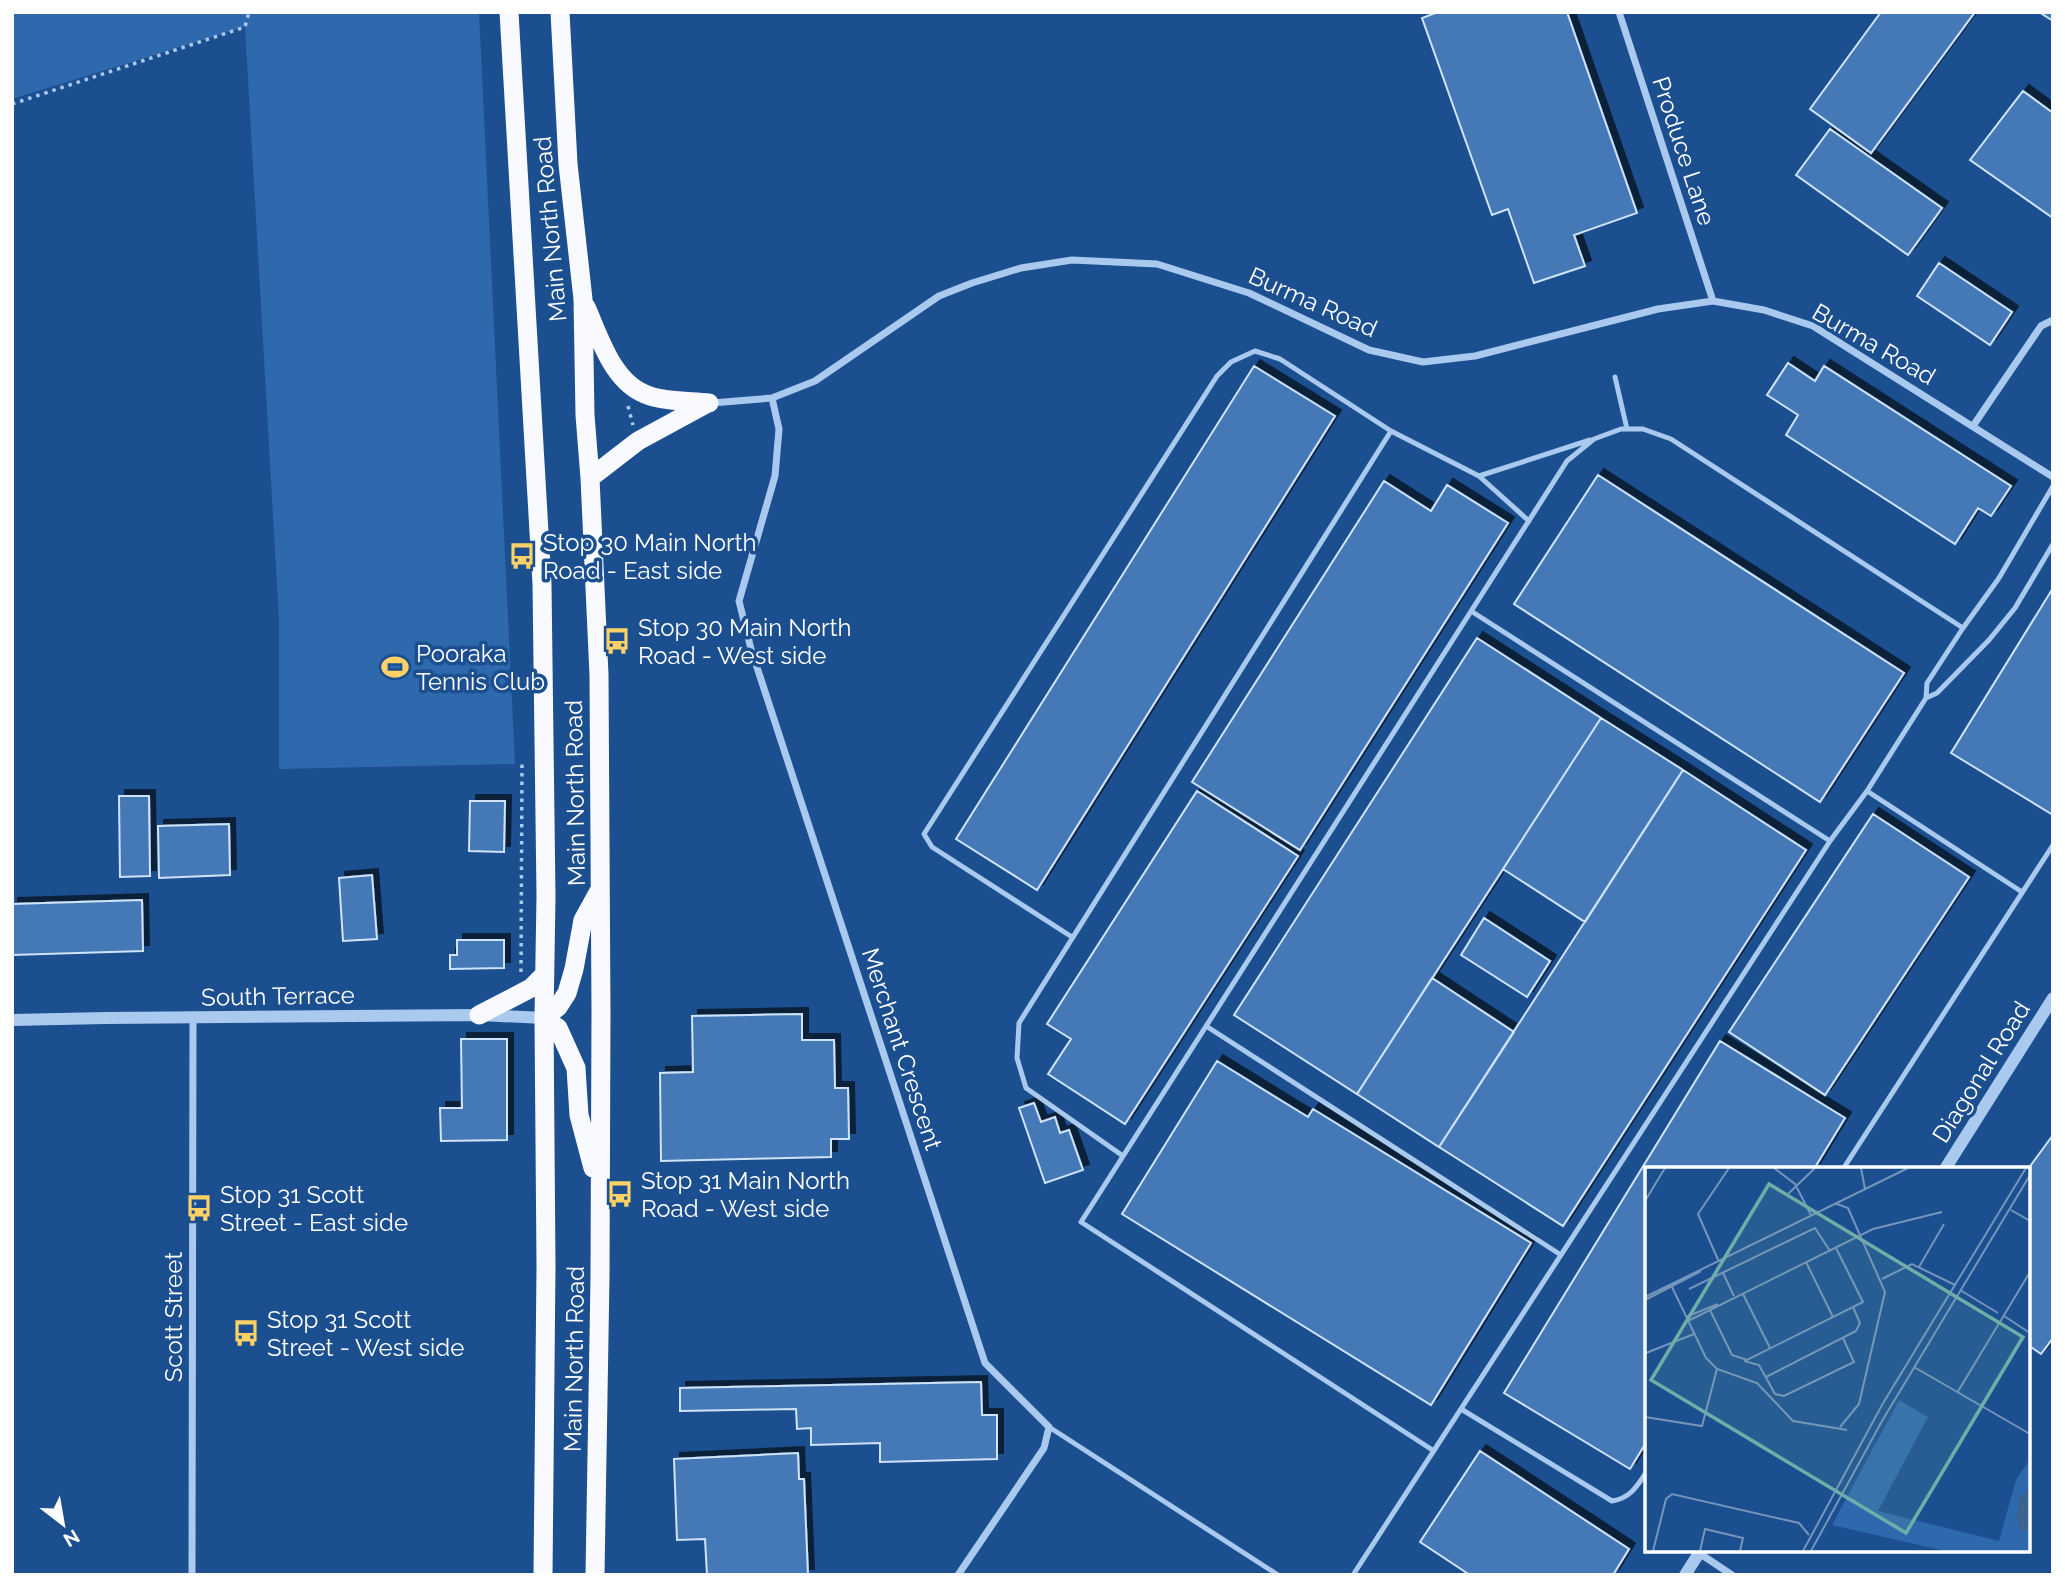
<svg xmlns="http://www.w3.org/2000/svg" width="2065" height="1587" viewBox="0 0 2065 1587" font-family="Raleway,sans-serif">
<defs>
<filter id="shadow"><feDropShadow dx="6" dy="-6" stdDeviation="0" flood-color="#0009"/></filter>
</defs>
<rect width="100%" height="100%" fill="#1b4f8f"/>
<path fill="#2e69ad" d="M 12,12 L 479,12 L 515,764 L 279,769 L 279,620 L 245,27 L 12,99 Z"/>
<path fill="#4478b7" stroke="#cfe3fa" stroke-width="2" filter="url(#shadow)" d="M 1438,12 L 1567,12 L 1637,213 L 1574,235 L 1585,266 L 1534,283 L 1508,209 L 1492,215 L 1422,18 Z
M 1881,12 L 1975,12 L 1871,153 L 1810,109 Z
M 2039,12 L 2053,12 L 2053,21 Z
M 2023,91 L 2053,113 L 2053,218 L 1970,160 Z
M 1830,129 L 1942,208 L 1908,255 L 1796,175 Z
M 1939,263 L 2012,312 L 1990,345 L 1917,296 Z
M 1788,363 L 1815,381 L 1824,366 L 2011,486 L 1991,516 L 1978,508 L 1955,544 L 1786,435 L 1798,415 L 1767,395 Z
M 1254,366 L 1335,416 L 1037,890 L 956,839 Z
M 1598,475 L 1904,673 L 1820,802 L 1514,604 Z
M 1384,481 L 1431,511 L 1447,485 L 1508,523 L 1300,850 L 1192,782 Z
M 2053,588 L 2053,815 L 1951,753 Z
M 1477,638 L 1601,718 L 1357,1094 L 1234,1015 Z
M 1601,718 L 1683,770 L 1585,922 L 1503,869 Z
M 1683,770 L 1806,850 L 1563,1226 L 1439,1147 Z
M 1197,791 L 1298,856 L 1125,1124 L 1048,1074 L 1071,1039 L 1047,1024 Z
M 119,796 L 149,796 L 150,876 L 120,877 Z
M 470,801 L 505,801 L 504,852 L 469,851 Z
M 1873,814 L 1969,877 L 1825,1095 L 1729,1032 Z
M 229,824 L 230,875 L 159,878 L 158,826 Z
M 372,875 L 377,939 L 343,941 L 339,878 Z
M 142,900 L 143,951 L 12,955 L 12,904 Z
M 1484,918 L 1550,961 L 1527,997 L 1461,955 Z
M 457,940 L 504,940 L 504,968 L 450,969 L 450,955 L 457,955 Z
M 1432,978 L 1514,1032 L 1439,1147 L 1357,1094 Z
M 802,1014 L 802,1040 L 834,1040 L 835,1088 L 848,1088 L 849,1139 L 831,1139 L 831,1157 L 661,1161 L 660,1073 L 693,1072 L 692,1016 Z
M 461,1039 L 507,1039 L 507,1140 L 441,1141 L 440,1108 L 462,1108 Z
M 1720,1041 L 1845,1118 L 1814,1169 L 1647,1169 L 1647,1441 L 1630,1469 L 1504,1393 Z
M 1217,1061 L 1308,1117 L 1313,1109 L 1531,1243 L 1431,1405 L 1122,1214 Z
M 1034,1103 L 1041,1122 L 1055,1117 L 1060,1133 L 1069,1130 L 1083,1170 L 1045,1183 L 1019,1108 Z
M 2053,1135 L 2053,1338 L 2041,1354 L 2028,1345 L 2028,1169 Z
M 981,1382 L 982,1415 L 997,1415 L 997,1459 L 880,1462 L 880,1443 L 811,1445 L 811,1428 L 797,1429 L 796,1409 L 680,1411 L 680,1388 Z
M 1480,1451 L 1629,1549 L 1613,1575 L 1470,1575 L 1420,1542 Z
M 798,1453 L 799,1479 L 804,1479 L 808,1575 L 707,1575 L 705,1539 L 677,1540 L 674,1459 Z"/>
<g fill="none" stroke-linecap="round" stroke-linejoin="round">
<path stroke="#a9c9ee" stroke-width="3.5" stroke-dasharray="3.5 5" stroke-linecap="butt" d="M 12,104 L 245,27 L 249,12
M 628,406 L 633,425
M 521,972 L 522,762"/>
<path stroke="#a9c9ee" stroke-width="5" d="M 1615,377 L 1627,429
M 1479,476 L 1529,521
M 1471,611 L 1830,841
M 1926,698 L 1937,693 L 1989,640 L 2015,608 L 2053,544
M 1867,791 L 2022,892
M 1072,937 L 932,847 L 924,834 L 1217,376 L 1231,362 L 1255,351 L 1280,359 L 1391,431 L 1479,476 L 1590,440
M 1206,1026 L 1561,1255
M 1123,1156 L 1026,1088 L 1017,1058 L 1019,1023 L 1391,431
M 1843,1169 L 2053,845
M 1461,1409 L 1612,1501 C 1631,1498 1637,1486 1647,1471
M 1049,1427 L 1278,1575
M 1434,1451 L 1081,1222 L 1567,461 L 1594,439 L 1621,429 L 1643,429 L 1671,439 L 1963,628
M 1353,1575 L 1830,841 L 1867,791 L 1926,698 L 1927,683 L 1963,628 L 1999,578 L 2053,486"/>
<path stroke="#a9c9ee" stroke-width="7" d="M 1619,12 L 1713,301
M 772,398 L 779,429 L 775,476 L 739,601 L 751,649 L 985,1363 L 1049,1427 L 1044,1448 L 958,1575
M 712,403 L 772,398 L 815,381 L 939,296 L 972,283 L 1021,268 L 1072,260 L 1157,264 L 1249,293 L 1369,350 L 1423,362 L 1475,356 L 1658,309 L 1713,301 L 1764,310 L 1813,326 L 2053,477
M 1973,426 L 2041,326 L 2053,320
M 1699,1553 L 1732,1575
M 192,1575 L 193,1018"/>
<path stroke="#a9c9ee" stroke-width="12" d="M 12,1020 L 106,1018 L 479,1015 L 544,1018
M 1945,1169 L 2053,998
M 1685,1575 L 1701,1550"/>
<path stroke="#f8faff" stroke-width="19" d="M 509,12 L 542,584 L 546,896 L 544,1018 L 546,1266 L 543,1575
M 560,12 L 568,164 L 583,299 L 585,415 L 590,478 L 599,675 L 601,1012 L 600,1277 L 595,1575
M 586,307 C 600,338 613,385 650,396 C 668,402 690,401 709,403
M 590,478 L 638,441 L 708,403
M 479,1015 L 531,988 L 545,974
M 544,1018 L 558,1028 L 576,1068 L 579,1115 L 593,1168
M 544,1018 L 558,1007 L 567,993 L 574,969 L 583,920 L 599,891"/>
</g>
<defs>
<symbol id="bus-bare" viewBox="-9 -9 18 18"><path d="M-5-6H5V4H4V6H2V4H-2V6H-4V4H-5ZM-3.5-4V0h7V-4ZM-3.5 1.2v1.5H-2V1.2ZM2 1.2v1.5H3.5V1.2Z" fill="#ffd166" stroke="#1b4f8f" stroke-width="2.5" paint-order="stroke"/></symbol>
<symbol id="stadium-bare" viewBox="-9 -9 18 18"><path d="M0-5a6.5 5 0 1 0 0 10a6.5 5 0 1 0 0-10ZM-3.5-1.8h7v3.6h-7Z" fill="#ffd166" stroke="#1b4f8f" stroke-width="2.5" paint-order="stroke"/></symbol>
</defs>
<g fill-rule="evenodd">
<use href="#bus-bare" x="503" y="537" width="38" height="38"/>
<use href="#bus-bare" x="598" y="622" width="38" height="38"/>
<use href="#stadium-bare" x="376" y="648" width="38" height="38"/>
<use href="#bus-bare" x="601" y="1175" width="38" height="38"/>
<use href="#bus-bare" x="180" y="1189" width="38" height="38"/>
<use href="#bus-bare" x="227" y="1314" width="38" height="38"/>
</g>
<g text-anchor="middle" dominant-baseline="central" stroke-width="7" stroke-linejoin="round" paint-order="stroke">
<g font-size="24" fill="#fff" stroke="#1b4f8f">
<text transform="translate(1684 151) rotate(72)">Produce Lane</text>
<text transform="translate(550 229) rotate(-95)">Main North Road</text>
<text transform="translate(1313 302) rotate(24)">Burma Road</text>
<text transform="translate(1874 344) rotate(30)">Burma Road</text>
<text transform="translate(575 793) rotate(-91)">Main North Road</text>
<text transform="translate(278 996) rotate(-1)">South Terrace</text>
<text transform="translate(902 1049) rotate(72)">Merchant Crescent</text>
<text transform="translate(1981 1072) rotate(-58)">Diagonal Road</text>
<text transform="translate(173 1317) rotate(-90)">Scott Street</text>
<text transform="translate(574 1359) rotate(-89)">Main North Road</text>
</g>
<g font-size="24" fill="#fff" stroke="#1b4f8f" text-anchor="start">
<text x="543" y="542">Stop 30 Main North<tspan x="543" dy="28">Road - East side</tspan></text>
<text x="638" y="627">Stop 30 Main North<tspan x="638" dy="28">Road - West side</tspan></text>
<text x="416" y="653">Pooraka<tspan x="416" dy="28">Tennis Club</tspan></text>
<text x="641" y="1180">Stop 31 Main North<tspan x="641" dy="28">Road - West side</tspan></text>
<text x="220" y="1194">Stop 31 Scott<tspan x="220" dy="28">Street - East side</tspan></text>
<text x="267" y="1319">Stop 31 Scott<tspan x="267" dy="28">Street - West side</tspan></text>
</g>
</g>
<g transform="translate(1645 1167)">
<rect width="385" height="385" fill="#1b4f8f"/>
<path d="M 254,233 L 283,250 L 233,344 L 354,374 L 371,313 L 385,292 L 385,384 L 300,384 L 187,358 Z" fill="#2e69ad"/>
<path d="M 385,322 L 385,363 L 375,363 L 371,350 L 375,331 Z" fill="#3c6290"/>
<path fill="none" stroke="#7695bc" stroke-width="2" d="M 129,1 L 150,17 L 166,48M 216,1 L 220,22M 143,27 L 170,1M 0,34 L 20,1M 192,37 L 203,41 L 240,125 L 214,237 L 195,260M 366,43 L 385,54M 74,95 L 53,47 L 84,1M 161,95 L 188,150M 274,100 L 299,57M 78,106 L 89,129M 237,112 L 267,97 L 310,118M 27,120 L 61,191 L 72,202 L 112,216 L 148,254 L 202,263M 44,122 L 170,61 L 185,84M 315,123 L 353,146M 98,127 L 125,181M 0,130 L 263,1M 0,133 L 56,104M 65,143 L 87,188 L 102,193 L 218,135 L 191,81M 359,149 L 385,166M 41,150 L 73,137M 43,154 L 228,62 L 297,45M 1,186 L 49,167M 99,194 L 114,198 L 130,227 L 139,229 L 209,195 L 198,171M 269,200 L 385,267M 121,210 L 211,164 L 215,156 L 208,140M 312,226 L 385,105M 0,250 L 57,259 L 72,202M 8,384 L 21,332 L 27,327 L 154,356 L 164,368M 55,384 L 60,362 L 98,371 L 95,384M 158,384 L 237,238 L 381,1M 166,384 L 237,254 L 385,8"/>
<path fill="#6fada8" fill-opacity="0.15" stroke="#6fada8" stroke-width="3.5" d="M 124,17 L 378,170 L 261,366 L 6,213 Z"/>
<rect width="385" height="385" fill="none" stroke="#fff" stroke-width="3.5"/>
</g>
<rect width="2065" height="1587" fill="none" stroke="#ffffff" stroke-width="28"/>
<g transform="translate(63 1524) rotate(149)" stroke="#1b4f8f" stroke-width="5" paint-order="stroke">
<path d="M0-5L12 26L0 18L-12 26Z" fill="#ffffff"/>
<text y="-10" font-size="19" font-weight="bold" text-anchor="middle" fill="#ffffff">N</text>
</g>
</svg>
